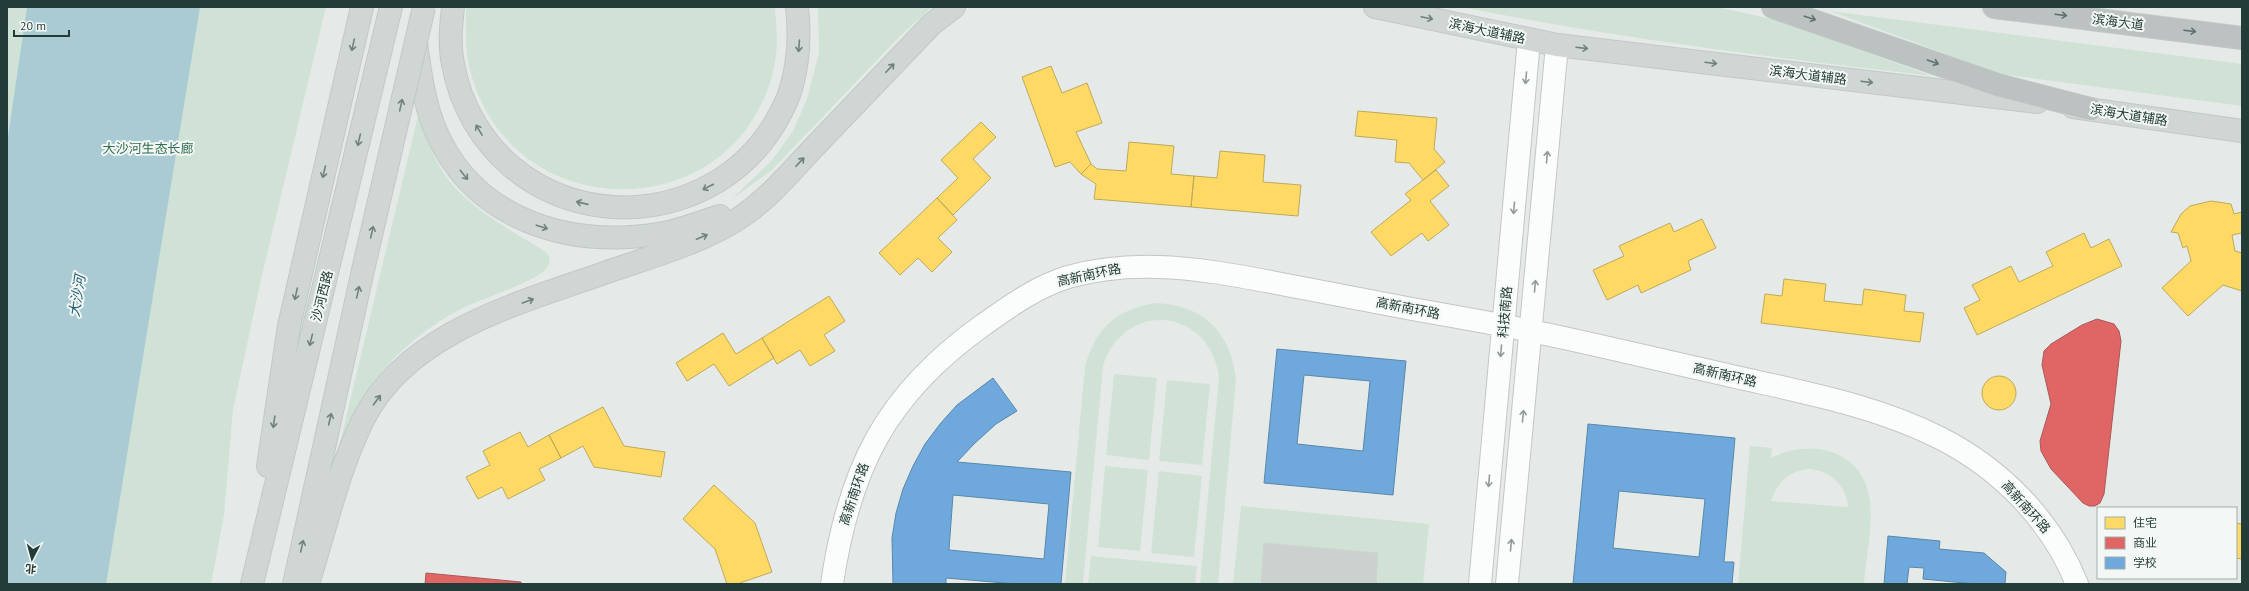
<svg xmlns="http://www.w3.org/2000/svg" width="2249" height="591" viewBox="0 0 2249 591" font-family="'PT Sans','Noto Sans SC',sans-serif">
<rect width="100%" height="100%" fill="#e5eae8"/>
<path fill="#d0e2d6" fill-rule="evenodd" d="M 7,7 L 326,7 L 260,284 L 233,410 L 224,515 L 211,584 L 7,584 Z
M 466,7 L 775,7 C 777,30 779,53 772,76 C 729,230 509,226 470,70 C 465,50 466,28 466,7 Z
M 818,7 L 932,7 L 900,36 L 772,170 L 732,199 L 772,160 L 793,131 L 807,99 L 819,53 Z
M 1461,7 L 1717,7 L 1776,20 L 1932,76 C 1774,58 1617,38 1461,7 Z
M 1830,11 L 2242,64 L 2242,106 L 2000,74 Z
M 418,116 C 425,135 432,154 443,172 C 464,206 513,231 546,252 L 550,258 C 549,263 548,268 544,271 C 524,286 484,298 461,309 C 422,329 386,361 362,398 C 352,413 346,431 339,447 Z
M 1156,303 C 1203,305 1231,332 1236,379 L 1218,584 L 1200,584 L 1219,377 C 1210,307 1124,299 1103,366 L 1083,584 L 1065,584 L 1085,367 C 1095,328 1117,309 1156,303 Z
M 1114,374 L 1157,378 L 1149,460 L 1106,455 Z
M 1167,380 L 1210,384 L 1202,465 L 1159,461 Z
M 1750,446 L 1772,448 L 1771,458 C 1811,437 1864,450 1870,501 C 1873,528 1866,557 1864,584 L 1738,584 ZM 1809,469 C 1831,471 1846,485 1848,507 L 1771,501 C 1777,482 1789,471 1809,469 Z
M 1105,466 L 1148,470 L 1140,551 L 1098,547 Z
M 1159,471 L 1202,476 L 1194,557 L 1151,553 Z
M 1241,506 L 1429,524 L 1423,584 L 1233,584 Z
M 1091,556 L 1197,566 L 1195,584 L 1088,584 Z"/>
<path fill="#aacbd4" d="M 27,7 L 200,7 L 106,584 L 7,584 L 7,144 Z"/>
<path fill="#ffd966" stroke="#bdaa58" d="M 1051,66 L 1062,93 L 1087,83 L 1102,123 L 1076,132 L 1091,164 L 1081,174 L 1070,162 L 1055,167 L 1022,77 Z
M 1358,111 L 1437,118 L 1434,149 L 1445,162 L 1423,180 L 1409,163 L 1395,162 L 1397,140 L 1355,136 Z
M 981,122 L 996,137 L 973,159 L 991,178 L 953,215 L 937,198 L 958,178 L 941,160 Z
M 1129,142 L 1174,146 L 1171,174 L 1194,176 L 1191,207 L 1094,199 L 1096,184 L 1081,174 L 1091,164 L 1097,169 L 1126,171 Z
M 1220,151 L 1265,155 L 1263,182 L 1301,185 L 1298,216 L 1191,207 L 1194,176 L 1217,178 Z
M 1436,170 L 1449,186 L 1430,201 L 1449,225 L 1428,241 L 1422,233 L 1391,256 L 1371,232 L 1411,200 L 1405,194 Z
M 937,198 L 957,220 L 938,238 L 952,252 L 932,272 L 918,258 L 900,275 L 879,253 Z
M 2211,201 L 2231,204 L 2234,214 L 2242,212 L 2242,233 L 2232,235 L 2235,251 L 2242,253 L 2242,291 L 2223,285 L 2188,316 L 2162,288 L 2191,261 L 2187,246 L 2183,248 L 2178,233 L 2171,232 L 2181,214 L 2190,206 Z
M 1702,219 L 1716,248 L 1688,261 L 1691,270 L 1641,293 L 1638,285 L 1607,300 L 1593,270 L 1624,256 L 1619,246 L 1670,223 L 1674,232 Z
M 2084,233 L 2091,248 L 2109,239 L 2122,266 L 1977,335 L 1964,308 L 1980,300 L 1972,285 L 2011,266 L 2019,282 L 2053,266 L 2046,252 Z
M 1784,279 L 1826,284 L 1824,301 L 1862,305 L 1864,289 L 1906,295 L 1904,311 L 1924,313 L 1920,342 L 1761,323 L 1765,294 L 1782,296 Z
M 829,296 L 845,321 L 824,335 L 835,351 L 810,366 L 800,350 L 777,364 L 762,338 Z
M 723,333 L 736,354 L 762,338 L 774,358 L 729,386 L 714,364 L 687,381 L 676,363 Z
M1982 393a17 17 0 1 1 34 0a17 17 0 1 1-34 0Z
M 603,407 L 624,446 L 665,452 L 661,477 L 594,467 L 583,446 L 561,458 L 549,435 Z
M 520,432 L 528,447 L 549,435 L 561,458 L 539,469 L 545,480 L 508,499 L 502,487 L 478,499 L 466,477 L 490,465 L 483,451 Z
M 714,485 L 755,523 L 772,572 L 737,584 L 727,584 L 715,549 L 683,519 Z
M 2236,523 L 2242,524 L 2242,559 L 2236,558 Z"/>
<path fill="#e06666" stroke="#a85958" d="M 2097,319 L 2114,324 L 2119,331 L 2121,341 L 2104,494 L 2100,503 L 2095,506 L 2089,506 L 2083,503 L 2051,469 L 2041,451 L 2040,441 L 2051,404 L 2042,365 L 2044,351 L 2051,344 L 2082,325 Z
M 426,573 L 521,582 L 521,584 L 425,584 Z"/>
<path fill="#6fa8dc" stroke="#5888aa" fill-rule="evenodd" d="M 1277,349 L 1406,361 L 1393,495 L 1264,483 ZM 1304,375 L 1370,381 L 1363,451 L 1297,444 Z
M 993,378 L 1017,411 L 996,424 L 974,444 L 957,462 L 1071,472 L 1061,584 L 1016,584 L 946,578 L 946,584 L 893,584 L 892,538 L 896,513 L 903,489 L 913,466 L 925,444 L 940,424 L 957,405 ZM 953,495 L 1049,504 L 1044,559 L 949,550 Z
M 1588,424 L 1735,438 L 1724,562 L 1734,562 L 1732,584 L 1573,584 ZM 1619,491 L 1705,499 L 1699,557 L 1613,548 Z
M 1888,536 L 1940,541 L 1939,549 L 1984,553 L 2006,572 L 2005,584 L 1975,584 L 1923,579 L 1924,568 L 1909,567 L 1907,584 L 1884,584 Z"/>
<path fill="#ccd1cf" stroke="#ced3d1" d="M 1264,543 L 1378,553 L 1376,584 L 1261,584 Z"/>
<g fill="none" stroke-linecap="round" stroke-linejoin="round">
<defs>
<path id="secondary" d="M 832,584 C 849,468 886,394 983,325 C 1010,306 1036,287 1068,277 C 1097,269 1129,266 1158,267 C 1196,268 1234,275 1271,282 C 1318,291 1365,300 1412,309 C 1452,316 1492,323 1531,331 C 1595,344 1659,360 1723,374 C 1796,391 1873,404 1940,438 C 2001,469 2052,521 2077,584
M 1480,584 L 1529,40
M 1507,584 L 1557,45"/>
<path id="primary" d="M 453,7 C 451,26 449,45 453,64 C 460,104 481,141 512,167 C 591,233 713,216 770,131 C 779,117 788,101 792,85 C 799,59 800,34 797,7
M 1375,7 L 1557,45 L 2037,102
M 416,43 C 420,72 424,102 435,129 C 473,220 568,248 658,234 C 679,231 700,222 720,216
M 2073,107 L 2242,131
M 268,466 L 289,326 L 362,7
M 252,584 L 391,7
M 294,584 L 363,270
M 308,584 C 325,530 338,471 363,420 C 407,331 521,303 607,272 C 650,257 699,244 738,219 C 769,199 793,169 818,143 C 856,103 894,64 932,24 L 954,7"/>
<path id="highway" d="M 1773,7 L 1998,85 L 2091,109
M 1994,7 L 2242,38"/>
</defs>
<use href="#secondary" stroke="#c1c7c5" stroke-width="24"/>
<use href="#primary" stroke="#c1c9c7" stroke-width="24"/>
<use href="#highway" stroke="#c1c9c7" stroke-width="24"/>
<use href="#secondary" stroke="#fbfcfc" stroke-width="22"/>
<use href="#primary" stroke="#cfd6d4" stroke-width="22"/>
<use href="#highway" stroke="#bbc2c1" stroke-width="22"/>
<defs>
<path id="primary-bridge" d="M 363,270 L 424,7"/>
</defs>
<use href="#primary-bridge" stroke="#c1c9c7" stroke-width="24" stroke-linecap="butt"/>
<use href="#primary-bridge" stroke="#cfd6d4" stroke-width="22"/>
</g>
<defs><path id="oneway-shaft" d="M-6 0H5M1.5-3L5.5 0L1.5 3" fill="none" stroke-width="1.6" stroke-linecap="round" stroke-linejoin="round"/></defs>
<g stroke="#60726e">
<use href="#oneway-shaft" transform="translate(2061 15) rotate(7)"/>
<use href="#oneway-shaft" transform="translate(1810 18) rotate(18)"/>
<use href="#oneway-shaft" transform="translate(2190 31) rotate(7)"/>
<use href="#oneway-shaft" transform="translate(1933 62) rotate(20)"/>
</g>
<g stroke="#71817e">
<use href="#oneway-shaft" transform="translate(1427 18) rotate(12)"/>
<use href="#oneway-shaft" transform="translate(353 45) rotate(103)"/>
<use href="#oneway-shaft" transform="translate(799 46) rotate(94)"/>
<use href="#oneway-shaft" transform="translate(1582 48) rotate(7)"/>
<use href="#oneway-shaft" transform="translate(1711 63) rotate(7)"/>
<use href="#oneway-shaft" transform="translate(890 68) rotate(-46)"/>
<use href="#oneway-shaft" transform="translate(1867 82) rotate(7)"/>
<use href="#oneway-shaft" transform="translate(401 105) rotate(-77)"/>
<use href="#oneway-shaft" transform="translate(479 130) rotate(-121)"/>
<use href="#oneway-shaft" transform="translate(359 140) rotate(103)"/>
<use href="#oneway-shaft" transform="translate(800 162) rotate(-46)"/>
<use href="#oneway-shaft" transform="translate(324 172) rotate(103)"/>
<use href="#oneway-shaft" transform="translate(464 175) rotate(51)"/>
<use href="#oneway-shaft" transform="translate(708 187) rotate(153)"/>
<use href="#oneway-shaft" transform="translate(582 203) rotate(-167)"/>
<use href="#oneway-shaft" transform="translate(542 227) rotate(18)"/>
<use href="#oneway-shaft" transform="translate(372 232) rotate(-77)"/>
<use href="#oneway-shaft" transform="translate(702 237) rotate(-23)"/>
<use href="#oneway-shaft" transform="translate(358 292) rotate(-77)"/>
<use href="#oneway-shaft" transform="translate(296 294) rotate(103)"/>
<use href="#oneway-shaft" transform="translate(528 301) rotate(-20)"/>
<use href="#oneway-shaft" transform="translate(311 340) rotate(104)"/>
<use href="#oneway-shaft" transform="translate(377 400) rotate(-53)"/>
<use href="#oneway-shaft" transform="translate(330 419) rotate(-77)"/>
<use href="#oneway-shaft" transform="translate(274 422) rotate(98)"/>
<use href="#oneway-shaft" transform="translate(302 546) rotate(-77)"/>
</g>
<g stroke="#909c9a">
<use href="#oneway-shaft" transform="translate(1526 78) rotate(95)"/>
<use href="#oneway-shaft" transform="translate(1547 157) rotate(-85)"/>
<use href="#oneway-shaft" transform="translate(1514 208) rotate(95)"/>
<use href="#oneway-shaft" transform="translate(1535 286) rotate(-85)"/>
<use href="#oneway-shaft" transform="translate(1501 351) rotate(95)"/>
<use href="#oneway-shaft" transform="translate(1523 416) rotate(-85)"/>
<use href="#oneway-shaft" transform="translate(1489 481) rotate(95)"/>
<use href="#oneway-shaft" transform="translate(1511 545) rotate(-85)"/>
</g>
<g text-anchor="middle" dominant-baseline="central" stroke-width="4" stroke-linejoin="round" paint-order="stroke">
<g font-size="13" fill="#243c37" stroke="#f3f8f6">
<text transform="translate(2118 22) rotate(7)">滨海大道</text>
<text transform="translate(1487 31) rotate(12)">滨海大道辅路</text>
<text transform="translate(1808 75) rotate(7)">滨海大道辅路</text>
<text transform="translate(2129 115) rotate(9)">滨海大道辅路</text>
<text transform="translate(1089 275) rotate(-12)">高新南环路</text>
<text transform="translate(322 296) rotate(-76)">沙河西路</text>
<text transform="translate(1408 308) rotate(11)">高新南环路</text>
<text transform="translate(1505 312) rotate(-85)">科技南路</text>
<text transform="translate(1725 375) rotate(13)">高新南环路</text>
<text transform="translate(854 494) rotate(-71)">高新南环路</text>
<text transform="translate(2026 507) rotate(48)">高新南环路</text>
</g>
<g font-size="13" fill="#316f4e" stroke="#f3f8f6">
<text x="148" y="148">大沙河生态长廊</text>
</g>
<g font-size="14" font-style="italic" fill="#235f73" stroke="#f3f8f6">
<text transform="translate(77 296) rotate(-81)">大沙河</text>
</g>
</g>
<rect width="2249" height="591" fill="none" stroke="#243c37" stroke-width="16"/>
<rect x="2097" y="507" width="140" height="72" fill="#f3f8f6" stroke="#a0adaa"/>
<rect x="2105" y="517" width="20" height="12" fill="#ffd966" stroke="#a0adaa"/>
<text x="2133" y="527" font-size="12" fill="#243c37">住宅</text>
<rect x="2105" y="537" width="20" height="12" fill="#e06666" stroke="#a0adaa"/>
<text x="2133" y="547" font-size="12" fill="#243c37">商业</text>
<rect x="2105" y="557" width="20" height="12" fill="#6fa8dc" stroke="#a0adaa"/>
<text x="2133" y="567" font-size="12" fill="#243c37">学校</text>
<g transform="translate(32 559) rotate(186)" stroke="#f3f8f6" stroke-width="3" paint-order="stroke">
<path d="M0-3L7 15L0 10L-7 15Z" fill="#243c37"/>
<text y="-6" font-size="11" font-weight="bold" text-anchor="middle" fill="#243c37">北</text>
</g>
<path d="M14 30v6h55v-6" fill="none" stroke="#243c37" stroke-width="2"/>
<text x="20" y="30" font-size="12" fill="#243c37" stroke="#f3f8f6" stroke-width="3" paint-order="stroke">20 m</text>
</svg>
